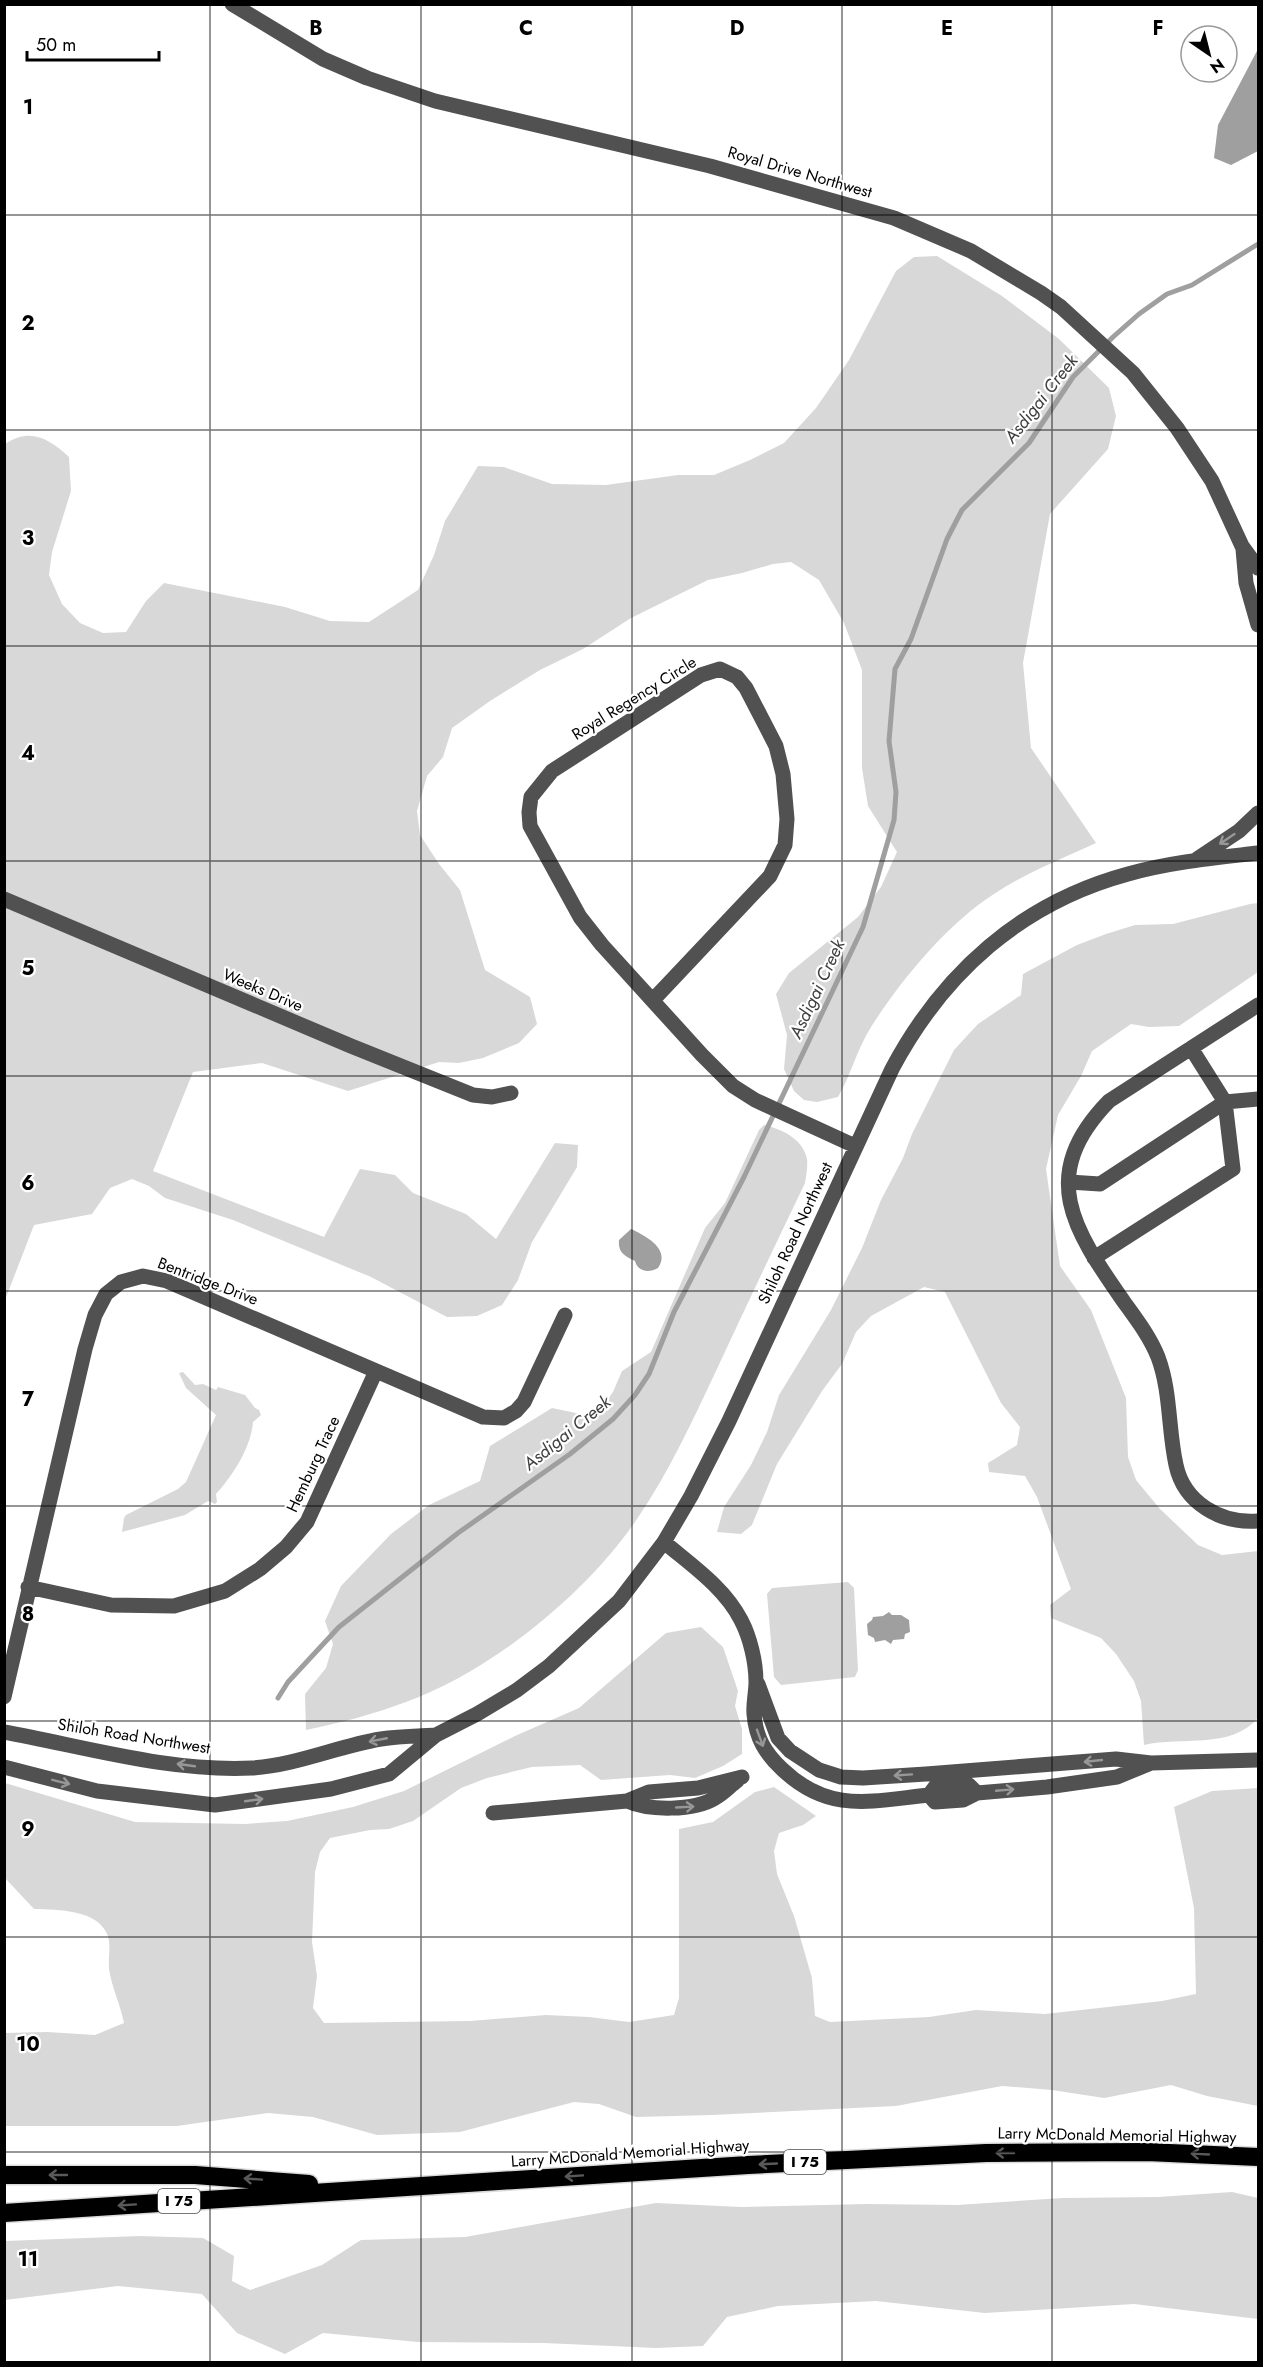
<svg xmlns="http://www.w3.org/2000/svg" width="1263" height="2367" viewBox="0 0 1263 2367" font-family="Jost,sans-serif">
<rect width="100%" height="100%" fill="#fff"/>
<path fill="#d8d8d8" d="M 937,256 L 1002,296 L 1059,339 L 1109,388 L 1116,416 L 1108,449 L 1050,514 L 1023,663 L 1031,748 L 1096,843 C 1062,859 1025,873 994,894 C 947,924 901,980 871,1027 C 857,1049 851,1075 838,1097 L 817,1102 L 804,1100 L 794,1091 L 784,1069 L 787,1035 L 776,994 L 789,973 L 858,917 L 881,887 L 897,852 L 868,806 L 862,768 L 862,670 L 844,623 L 819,580 L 791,562 L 773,564 L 742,573 L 708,580 L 631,618 L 583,649 L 540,670 L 490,701 L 452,728 L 443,757 L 427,776 L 417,811 L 420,835 L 439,864 L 460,890 L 485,970 L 530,997 L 537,1024 L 519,1043 L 483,1058 L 459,1063 L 439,1062 L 348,1091 L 262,1063 L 193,1072 L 153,1171 L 324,1237 L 360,1169 L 395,1175 L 413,1193 L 466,1214 L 496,1239 L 555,1143 L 578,1145 L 577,1167 L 532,1242 L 518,1280 L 502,1305 L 477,1316 L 447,1317 L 371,1277 L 233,1220 L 165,1198 L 149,1186 L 132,1179 L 110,1188 L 92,1214 L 34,1225 L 5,1300 L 5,444 C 31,427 49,439 69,457 L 71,491 L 52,552 L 49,575 L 62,604 L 80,623 L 103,633 L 126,632 L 146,601 L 164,583 L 285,607 L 330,621 L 369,622 L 418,590 L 434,555 L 445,521 L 478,466 L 504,467 L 552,484 L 606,485 L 678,475 L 714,475 L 750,460 L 784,443 L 816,408 L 849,360 L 896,271 L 914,257 Z
M 1258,903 L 1258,972 L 1179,1026 L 1149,1027 L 1131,1024 L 1092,1051 L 1081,1076 L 1058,1115 L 1046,1169 L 1060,1266 L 1091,1310 L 1126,1398 L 1128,1457 L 1136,1480 L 1160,1509 L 1198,1545 L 1222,1555 L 1258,1551 L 1258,1718 C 1230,1750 1182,1736 1144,1745 L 1141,1701 L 1134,1681 L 1116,1654 L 1101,1638 L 1051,1618 L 1050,1605 L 1071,1589 L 1037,1497 L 1025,1476 L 989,1472 L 988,1463 L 1017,1445 L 1020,1427 L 1001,1403 L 945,1292 L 924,1287 L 871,1316 L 856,1332 L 842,1364 L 822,1391 L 777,1464 L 752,1525 L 741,1534 L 717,1532 L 724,1507 L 751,1465 L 767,1432 L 779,1395 L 831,1310 L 862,1248 L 881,1200 L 903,1158 L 912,1134 L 954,1050 L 978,1024 L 1021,995 L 1023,974 L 1077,945 L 1106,934 L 1135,925 L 1173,924 L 1250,904 Z
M 764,1125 C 782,1129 803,1139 807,1159 C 808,1166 806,1176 805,1183 C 775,1246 745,1308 716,1371 C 692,1422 669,1472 637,1519 C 587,1593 492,1671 406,1702 C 374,1714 340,1723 306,1730 L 305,1694 L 326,1668 L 333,1644 L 325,1621 L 341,1586 L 391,1534 L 429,1505 L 480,1481 L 490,1446 L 552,1408 L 595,1417 L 613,1392 L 622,1371 L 651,1352 L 705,1228 L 725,1203 L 759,1130 Z
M 183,1372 L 195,1385 L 203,1384 L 216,1390 L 218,1387 L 245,1395 L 255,1408 L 259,1410 L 261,1415 L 253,1422 C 251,1447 234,1474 216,1494 L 217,1502 L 215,1504 L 208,1501 L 185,1515 L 122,1532 L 124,1518 L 126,1515 L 178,1489 L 186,1482 L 216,1415 L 186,1388 L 179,1373 Z
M 848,1582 L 854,1588 L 858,1670 L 855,1677 L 781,1685 L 774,1677 L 767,1594 L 772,1588 Z
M 701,1627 L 723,1647 L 738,1691 L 735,1706 L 742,1729 L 742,1754 L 723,1766 L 695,1778 L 670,1775 L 601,1780 L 580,1765 L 532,1767 L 487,1778 L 461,1788 L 413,1821 L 389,1829 L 370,1830 L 330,1838 L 320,1852 L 315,1872 L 312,1942 L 317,1976 L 313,2008 L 324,2023 L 470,2021 L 546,2015 L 589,2017 L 629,2022 L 674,2015 L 679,1998 L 679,1829 L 713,1822 L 755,1792 L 774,1787 L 816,1816 L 803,1825 L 779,1833 L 774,1851 L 777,1874 L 794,1916 L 812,1978 L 815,2016 L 830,2022 L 929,2017 L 976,2010 L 1045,2014 L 1162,2001 L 1196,1994 L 1194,1908 L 1174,1807 L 1212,1791 L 1258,1788 L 1258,2106 L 1207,2096 L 1171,2085 L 1104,2098 L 1052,2090 L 1002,2086 L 896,2106 L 712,2115 L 636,2117 L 599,2104 L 574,2102 L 460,2132 L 377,2135 L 313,2117 L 268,2113 L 177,2126 L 5,2126 L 5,2033 L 47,2032 L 95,2035 L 124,2023 C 121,2006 111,1985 109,1969 C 108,1959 111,1946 108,1936 C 98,1909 58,1910 34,1909 L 5,1878 L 5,1783 L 135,1822 L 245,1824 L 287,1821 L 353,1807 L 404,1791 L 515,1736 L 579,1708 L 666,1633 Z
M 1232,2192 L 1258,2198 L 1258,2319 L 1134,2304 L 985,2313 L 876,2301 L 778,2306 L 727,2317 L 703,2346 L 656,2348 L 544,2343 L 418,2342 L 323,2333 L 285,2354 L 237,2333 L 202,2294 L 118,2286 L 5,2300 L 5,2241 L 140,2236 L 203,2238 L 234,2256 L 232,2281 L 250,2290 L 322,2265 L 361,2240 L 465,2237 L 656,2203 L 741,2207 L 867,2204 L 957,2205 L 1063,2198 L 1158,2197 Z"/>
<path fill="#9f9f9f" d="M 1258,49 L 1258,151 L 1231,165 L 1214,158 L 1218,125 Z
M 631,1229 C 646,1236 671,1249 658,1268 C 649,1273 638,1272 635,1261 C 624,1255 618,1253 619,1240 Z
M 889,1612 L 892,1615 L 901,1615 L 909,1620 L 910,1632 L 905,1634 L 904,1639 L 893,1640 L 891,1644 L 885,1640 L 875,1642 L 874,1638 L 868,1635 L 867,1624 L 872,1620 L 873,1617 L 883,1616 Z"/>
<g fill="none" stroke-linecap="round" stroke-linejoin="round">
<path stroke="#9f9f9f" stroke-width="5" d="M 278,1698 L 288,1682 L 339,1627 L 458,1533 L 570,1454 L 613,1419 L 635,1395 L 649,1374 L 674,1312 L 744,1177 L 863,927 L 894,820 L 896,792 L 889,741 L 895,669 L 911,639 L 947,539 L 962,510 L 1029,443 L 1073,377 L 1113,337 L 1139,314 L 1167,294 L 1192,285 L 1258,244"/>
<defs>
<path id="highway" d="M 4,2175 L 195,2175 L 309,2184
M 4,2213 L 748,2165 L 986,2153 L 1147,2152 L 1258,2157"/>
</defs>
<use href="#highway" stroke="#dbdbdb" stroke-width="21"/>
<path stroke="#515151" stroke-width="15" d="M 232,4 L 323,59 L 367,78 L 435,101 L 710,166 L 894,218 L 971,251 L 1041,293 L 1061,307 L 1133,373 L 1177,428 L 1212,481 L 1242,546 L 1258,568
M 1243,549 L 1246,583 L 1258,625
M 1197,859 L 1239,831 L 1258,813
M 4,899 L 351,1046 L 473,1095 L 492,1097 L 511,1093
M 653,1000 L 770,876 L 785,845 L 787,819 L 783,774 L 776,746 L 746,688 L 737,677 L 720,669 L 701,675 L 552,771 L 531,797 L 529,812 L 530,826 L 580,917 L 602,945 L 702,1055 L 733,1086 L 755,1100 L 855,1146
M 1258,1005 L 1109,1101 C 1036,1176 1074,1230 1124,1302 C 1137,1320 1150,1337 1158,1357 C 1171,1392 1168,1429 1176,1465 C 1184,1503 1221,1524 1258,1521
M 1069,1182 L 1100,1184 L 1225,1102 L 1258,1099
M 1094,1258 L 1233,1169 L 1225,1102 L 1191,1048
M 664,1542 C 691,1565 724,1587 741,1620 C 750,1637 756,1662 756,1682 C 756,1693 753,1703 754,1714 C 756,1738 765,1753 782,1769 C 829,1814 871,1801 929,1795 L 935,1787 L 969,1785 L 977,1793 L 1047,1787 L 1117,1777 L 1151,1763
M 28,1587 L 111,1605 L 174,1606 L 225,1591 L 260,1569 L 286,1547 L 307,1522 L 376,1371
M 758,1684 L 778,1738 L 790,1751 L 819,1770 L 841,1777 L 863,1778 L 926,1774 L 1116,1759 L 1151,1763 L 1258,1760
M 4,1697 L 85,1349 L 95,1315 L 106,1294 L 121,1282 L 143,1276 L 167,1281 L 483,1417 L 504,1418 L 516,1411 L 524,1402 L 565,1315
M 4,1732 C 86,1747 169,1772 252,1768 C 297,1765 338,1746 381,1739 C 399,1736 418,1736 436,1735
M 4,1767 L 97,1791 L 215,1805 L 331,1789 L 389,1774 L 436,1735 L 477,1714 L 517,1690 L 549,1666 L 619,1601 L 664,1542 L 691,1496 L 729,1421 L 892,1069 C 943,973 1021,903 1128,874 C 1170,862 1215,858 1258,853
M 929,1795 L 935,1802 L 963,1800 L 977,1793
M 627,1801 C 649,1811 694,1811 715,1798 C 723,1794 730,1786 737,1781
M 493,1813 L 627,1801 L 649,1792 L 698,1788 L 742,1777"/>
<use href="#highway" stroke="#000" stroke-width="18"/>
</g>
<defs><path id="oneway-shaft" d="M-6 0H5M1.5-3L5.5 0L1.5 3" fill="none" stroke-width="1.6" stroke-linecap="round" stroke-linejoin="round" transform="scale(1.5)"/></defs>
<g stroke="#979797">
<use href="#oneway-shaft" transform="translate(1227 839) rotate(146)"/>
<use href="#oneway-shaft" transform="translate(760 1738) rotate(70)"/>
<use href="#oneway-shaft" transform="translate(378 1740) rotate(169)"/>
<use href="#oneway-shaft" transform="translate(1093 1761) rotate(174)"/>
<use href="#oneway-shaft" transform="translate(186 1765) rotate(-172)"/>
<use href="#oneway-shaft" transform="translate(903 1775) rotate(176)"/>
<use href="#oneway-shaft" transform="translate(61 1782) rotate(14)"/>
<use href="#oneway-shaft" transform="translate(1005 1790) rotate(-5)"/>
<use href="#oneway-shaft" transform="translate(254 1800) rotate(-8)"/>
<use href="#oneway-shaft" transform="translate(685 1807) rotate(-3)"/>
</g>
<g stroke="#595959">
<use href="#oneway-shaft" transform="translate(1005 2153) rotate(180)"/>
<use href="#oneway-shaft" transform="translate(1200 2154) rotate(-177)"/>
<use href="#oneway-shaft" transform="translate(768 2164) rotate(177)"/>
<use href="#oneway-shaft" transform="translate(58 2175) rotate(180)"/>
<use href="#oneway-shaft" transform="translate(574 2176) rotate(176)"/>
<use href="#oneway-shaft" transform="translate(253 2179) rotate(-176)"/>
<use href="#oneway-shaft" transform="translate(127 2205) rotate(176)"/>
</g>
<path fill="none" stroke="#000" stroke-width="1.5" stroke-opacity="0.55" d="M 210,4 L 210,2362M 421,4 L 421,2362M 632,4 L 632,2362M 842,4 L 842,2362M 1052,4 L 1052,2362M 4,215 L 1258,215M 4,430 L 1258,430M 4,646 L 1258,646M 4,861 L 1258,861M 4,1076 L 1258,1076M 4,1291 L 1258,1291M 4,1506 L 1258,1506M 4,1721 L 1258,1721M 4,1937 L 1258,1937M 4,2152 L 1258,2152"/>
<g text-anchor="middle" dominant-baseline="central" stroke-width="4.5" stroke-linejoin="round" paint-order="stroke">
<g fill="#fff" stroke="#4c4c4c" stroke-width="1.5">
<rect x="784" y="2150" width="42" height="24" rx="4.5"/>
<rect x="158" y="2189" width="42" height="24" rx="4.5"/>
</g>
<g font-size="15" font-weight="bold" fill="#000">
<text x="805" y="2162">I 75</text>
<text x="179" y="2201">I 75</text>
</g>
<g font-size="16" fill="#000" stroke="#fff">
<text transform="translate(800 172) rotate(16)">Royal Drive Northwest</text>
<text transform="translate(634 698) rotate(-32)">Royal Regency Circle</text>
<text transform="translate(263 990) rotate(23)">Weeks Drive</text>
<text transform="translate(795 1233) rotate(-65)">Shiloh Road Northwest</text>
<text transform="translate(208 1281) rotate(21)">Bentridge Drive</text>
<text transform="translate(313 1464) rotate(-65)">Hemburg Trace</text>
<text transform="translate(134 1736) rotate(9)">Shiloh Road Northwest</text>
<text transform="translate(1117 2135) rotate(1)">Larry McDonald Memorial Highway</text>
<text transform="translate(630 2153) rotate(-4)">Larry McDonald Memorial Highway</text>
</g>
<g font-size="18" font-style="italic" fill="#404040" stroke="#fff">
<text transform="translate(1041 399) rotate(-52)">Asdigai Creek</text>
<text transform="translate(817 989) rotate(-65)">Asdigai Creek</text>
<text transform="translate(567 1433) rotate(-39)">Asdigai Creek</text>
</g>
</g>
<g font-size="20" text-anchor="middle" font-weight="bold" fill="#000" stroke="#fff" stroke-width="4.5" stroke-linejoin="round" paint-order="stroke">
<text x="316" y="35">B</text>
<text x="526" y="35">C</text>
<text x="737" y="35">D</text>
<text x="947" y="35">E</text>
<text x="1158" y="35">F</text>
<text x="28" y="114">1</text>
<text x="28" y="330">2</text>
<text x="28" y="545">3</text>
<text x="28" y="760">4</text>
<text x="28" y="975">5</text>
<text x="28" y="1190">6</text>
<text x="28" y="1406">7</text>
<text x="28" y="1621">8</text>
<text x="28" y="1836">9</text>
<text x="28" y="2051">10</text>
<text x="28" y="2266">11</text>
</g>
<rect width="1263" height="2367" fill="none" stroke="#000000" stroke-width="12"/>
<g transform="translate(1209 54) rotate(145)"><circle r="28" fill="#ffffff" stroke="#999999" stroke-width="1.5"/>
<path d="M0-4.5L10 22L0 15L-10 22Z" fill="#000000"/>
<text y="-9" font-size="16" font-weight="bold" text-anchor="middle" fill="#000000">N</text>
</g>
<path d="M27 51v9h132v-9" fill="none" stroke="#000000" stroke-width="3"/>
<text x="36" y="51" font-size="18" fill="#000000" stroke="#ffffff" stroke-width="4.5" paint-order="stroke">50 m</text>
</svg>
